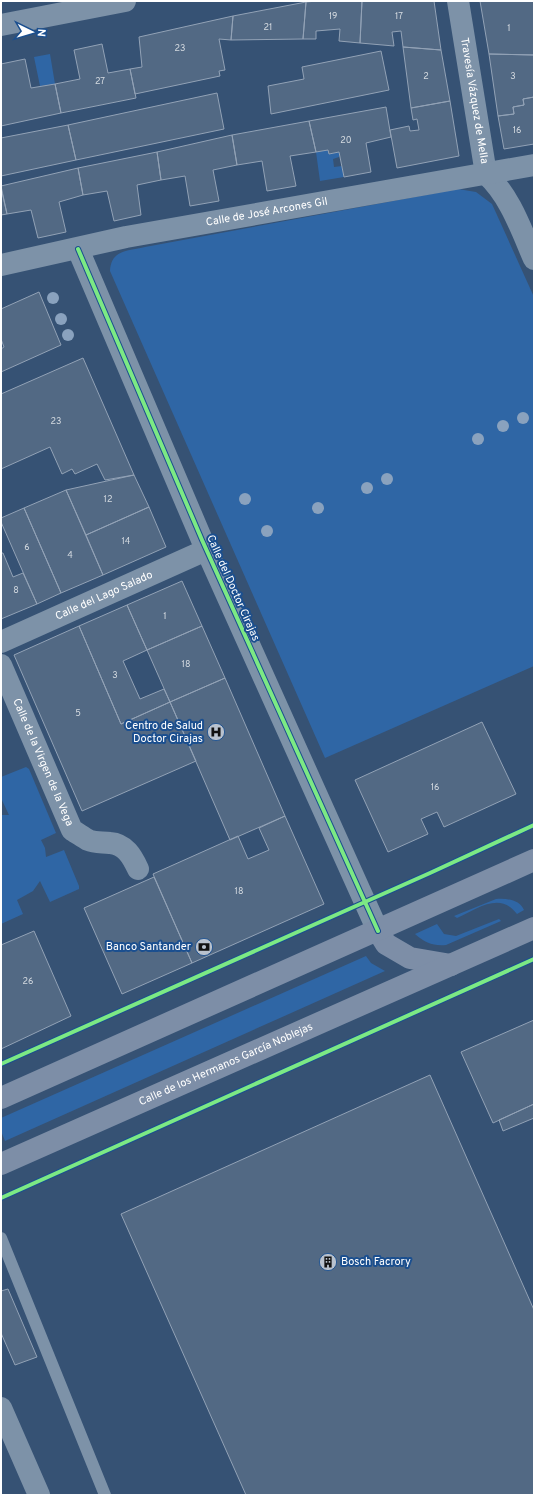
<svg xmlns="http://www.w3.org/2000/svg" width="535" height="1496" viewBox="0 0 535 1496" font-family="Overpass,sans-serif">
<rect width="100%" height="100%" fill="#365274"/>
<path fill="#2f66a5" d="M 50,54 L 55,84 L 40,86 L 34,57 Z
M 328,150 L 329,154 L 339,152 L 339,157 L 333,159 L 334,167 L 342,166 L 344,177 L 320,181 L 316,152 Z
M 458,189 L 476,192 L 492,204 L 534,297 L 534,666 L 325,758 L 110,271 C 111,250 127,251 145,247 Z
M 26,767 L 29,769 L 56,833 L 41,840 L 45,848 L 46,857 L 64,850 L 79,886 L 79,889 L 50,902 L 40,881 L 33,891 L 17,900 L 23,914 L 1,924 L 1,815 L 9,815 L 1,798 L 1,777 Z
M 496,899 C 507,898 520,900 524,910 L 517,914 C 500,891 477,909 457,918 L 454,916 Z
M 499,919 L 501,921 L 446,945 C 433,946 425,943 415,934 L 437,924 L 444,934 L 456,936 Z
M 366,956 L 371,963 L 385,971 L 5,1141 L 1,1131 L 1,1118 Z"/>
<path fill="#526984" stroke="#92a2b6" d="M 317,1 L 362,1 L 360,43 L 339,41 L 340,29 L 316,31 L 316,39 L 303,39 L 306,2 Z
M 362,1 L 434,1 L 441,50 L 403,47 L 401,31 L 392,32 L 394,46 L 360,43 Z
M 534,1 L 534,55 L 489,54 L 480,1 Z
M 306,2 L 303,39 L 231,40 L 233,16 Z
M 233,16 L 231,40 L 219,39 L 225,70 L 219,71 L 220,76 L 135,94 L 130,69 L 142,67 L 139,37 Z
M 102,44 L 108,73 L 130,69 L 136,98 L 61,113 L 55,84 L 80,79 L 74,50 Z
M 403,47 L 441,50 L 450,101 L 411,108 Z
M 381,51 L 389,90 L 271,114 L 268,86 L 304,79 L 302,67 Z
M 489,54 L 534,55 L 534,97 L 523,99 L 524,105 L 513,107 L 514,114 L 498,116 Z
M 25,59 L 31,88 L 55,84 L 61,113 L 1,126 L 1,64 Z
M 217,93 L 224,129 L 76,160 L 68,125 Z
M 534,97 L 534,144 L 504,149 L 498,116 L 514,114 L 513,107 L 524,105 L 523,99 Z
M 450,101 L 459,156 L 397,168 L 390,130 L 409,126 L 410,131 L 419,130 L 417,119 L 413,120 L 411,108 Z
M 386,107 L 391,137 L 366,143 L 371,172 L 344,177 L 339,152 L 329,154 L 328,150 L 316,152 L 309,121 Z
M 309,121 L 316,152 L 290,156 L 296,186 L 267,191 L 262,161 L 237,165 L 232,135 Z
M 68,125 L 76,160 L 1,176 L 1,138 Z
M 232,135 L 237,165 L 213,170 L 219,201 L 190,206 L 185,176 L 161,180 L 157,152 Z
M 157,152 L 161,180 L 137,185 L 141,215 L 114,221 L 107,191 L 83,195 L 78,168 Z
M 78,168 L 83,195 L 59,202 L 66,232 L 38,238 L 31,210 L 7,214 L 1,186 Z
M 1,188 L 7,214 L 1,215 Z
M 39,292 L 61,345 L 1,372 L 1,349 L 4,347 L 1,339 L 1,309 Z
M 83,358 L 134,475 L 105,480 L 97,464 L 75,474 L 72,469 L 62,474 L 50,447 L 1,469 L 1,394 Z
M 134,475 L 149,507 L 86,535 L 66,490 Z
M 66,490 L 103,575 L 61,593 L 24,508 Z
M 149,507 L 166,547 L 103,575 L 86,535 Z
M 24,508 L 61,593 L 37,604 L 1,522 L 1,518 Z
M 1,553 L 3,553 L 13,577 L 23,573 L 37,604 L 1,619 Z
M 182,581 L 202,626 L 147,650 L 127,605 Z
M 127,605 L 147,650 L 123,661 L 140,699 L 164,689 L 170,702 L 121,724 L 79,626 Z
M 79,626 L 121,724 L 170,702 L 196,761 L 82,811 L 14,655 Z
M 202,626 L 225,678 L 170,702 L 147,650 Z
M 225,678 L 285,816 L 230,840 L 170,702 Z
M 482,722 L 516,794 L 444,827 L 437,812 L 421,819 L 428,834 L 388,852 L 355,780 Z
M 285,816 L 324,904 L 192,963 L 153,874 L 238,836 L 248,859 L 269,850 L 259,828 Z
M 154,877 L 192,963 L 122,994 L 84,908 Z
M 34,931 L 71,1016 L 1,1049 L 1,945 Z
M 534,1020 L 534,1104 L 493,1123 L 461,1052 Z
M 430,1075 L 534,1310 L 534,1495 L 246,1495 L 121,1214 Z
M 534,1104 L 534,1118 L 503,1131 L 499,1120 Z
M 8,1289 L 37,1357 L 15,1365 L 1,1333 L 1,1291 Z"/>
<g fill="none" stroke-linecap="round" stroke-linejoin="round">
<path stroke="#7d92a8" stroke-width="12" d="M 1,1238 L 105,1495"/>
<g stroke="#7d92a8" stroke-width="22">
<path id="s1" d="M 458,1 L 486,174 C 510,196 521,229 534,259"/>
<path d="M 1,25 L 125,1"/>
<path d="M 78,249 L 202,540 L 378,931"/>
<path id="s2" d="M 1,265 L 126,237 L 534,165"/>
<path id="s3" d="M 1,642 L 206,550"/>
<path id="s4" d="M 1,665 L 72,830 C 77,833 83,837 88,840 C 95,843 102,842 110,843 C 125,844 132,856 138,869"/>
<path d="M 1,1408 L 39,1495"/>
</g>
<g stroke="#7d8ea7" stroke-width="22">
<path d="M 378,931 L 386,944 L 410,958 L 451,965"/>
<path d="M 1,1098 L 534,860"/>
<path id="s5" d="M 1,1164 L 534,928"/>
</g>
<defs>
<path id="cycleway" d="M 78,249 L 202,540 L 378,931
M 1,1064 L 430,873 L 534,825
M 1,1198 L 534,959"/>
</defs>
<use href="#cycleway" stroke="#1b4f8f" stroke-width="6"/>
<use href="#cycleway" stroke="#7ce984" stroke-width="4"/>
</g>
<g fill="#8aa2be">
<circle cx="53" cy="298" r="6"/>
<circle cx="61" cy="319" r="6"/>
<circle cx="68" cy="335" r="6"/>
<circle cx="523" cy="418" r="6"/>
<circle cx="503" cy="426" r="6"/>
<circle cx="478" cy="439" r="6"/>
<circle cx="387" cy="479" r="6"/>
<circle cx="367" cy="488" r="6"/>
<circle cx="245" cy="499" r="6"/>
<circle cx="318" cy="508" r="6"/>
<circle cx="267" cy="531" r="6"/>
</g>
<defs>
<symbol id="hospital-disc" viewBox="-11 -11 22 22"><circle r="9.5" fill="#b9c2ce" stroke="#1b4f8f"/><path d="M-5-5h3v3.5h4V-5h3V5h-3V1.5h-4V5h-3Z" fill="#111"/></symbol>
<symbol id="bank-disc" viewBox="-11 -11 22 22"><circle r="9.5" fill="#b9c2ce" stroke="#1b4f8f"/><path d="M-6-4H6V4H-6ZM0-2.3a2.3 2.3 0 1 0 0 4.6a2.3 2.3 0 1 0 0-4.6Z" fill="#111"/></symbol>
<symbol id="building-disc" viewBox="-11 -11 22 22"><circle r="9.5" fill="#b9c2ce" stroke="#1b4f8f"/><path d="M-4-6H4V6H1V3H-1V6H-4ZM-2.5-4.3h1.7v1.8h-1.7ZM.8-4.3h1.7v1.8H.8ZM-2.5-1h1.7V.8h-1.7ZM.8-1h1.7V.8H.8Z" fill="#111"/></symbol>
</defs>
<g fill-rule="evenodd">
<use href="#hospital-disc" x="206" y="722" width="20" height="20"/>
<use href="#bank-disc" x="194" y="937" width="20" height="20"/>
<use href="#building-disc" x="318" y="1252" width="20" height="20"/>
</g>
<g text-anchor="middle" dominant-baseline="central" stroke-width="4" stroke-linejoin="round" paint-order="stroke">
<g font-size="9" fill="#d4dae0">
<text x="333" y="16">19</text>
<text x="399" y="16">17</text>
<text x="268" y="27">21</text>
<text x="509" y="28">1</text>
<text x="180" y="48">23</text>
<text x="426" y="76">2</text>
<text x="513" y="76">3</text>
<text x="100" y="81">27</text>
<text x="517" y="130">16</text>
<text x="346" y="140">20</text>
<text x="56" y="421">23</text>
<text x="108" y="499">12</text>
<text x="126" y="541">14</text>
<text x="27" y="547">6</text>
<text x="70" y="555">4</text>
<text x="16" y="590">8</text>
<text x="165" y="616">1</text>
<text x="186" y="664">18</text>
<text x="115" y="675">3</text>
<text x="78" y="713">5</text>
<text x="435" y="787">16</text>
<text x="239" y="891">18</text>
<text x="28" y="981">26</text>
</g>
<g font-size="11" fill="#fff" stroke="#1b4f8f">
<text stroke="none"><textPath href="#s1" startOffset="101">Travesía Vázquez de Mella</textPath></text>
<text stroke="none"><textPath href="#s2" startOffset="271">Calle de José Arcones Gil</textPath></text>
<text transform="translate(233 588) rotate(66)">Calle del Doctor Cirajas</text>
<text stroke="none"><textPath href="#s3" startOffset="113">Calle del Lago Salado</textPath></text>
<text stroke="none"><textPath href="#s4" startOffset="106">Calle de la Virgen de la Vega</textPath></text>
<text stroke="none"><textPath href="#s5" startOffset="246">Calle de los Hermanos García Noblejas</textPath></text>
</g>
<g font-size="11" fill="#fff" stroke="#1b4f8f" text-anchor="end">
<text x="203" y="726">Centro de Salud<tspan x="203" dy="13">Doctor Cirajas</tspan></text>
<text x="191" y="947">Banco Santander</text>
<text x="341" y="1262" text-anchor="start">Bosch Facrory</text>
</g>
</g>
<rect width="535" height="1496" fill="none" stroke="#ffffff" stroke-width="4"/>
<g transform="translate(32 32) rotate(95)" stroke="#1b4f8f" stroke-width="3" paint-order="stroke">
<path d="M0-3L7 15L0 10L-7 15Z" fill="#ffffff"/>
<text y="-6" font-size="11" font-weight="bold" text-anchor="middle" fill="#ffffff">N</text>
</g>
</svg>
